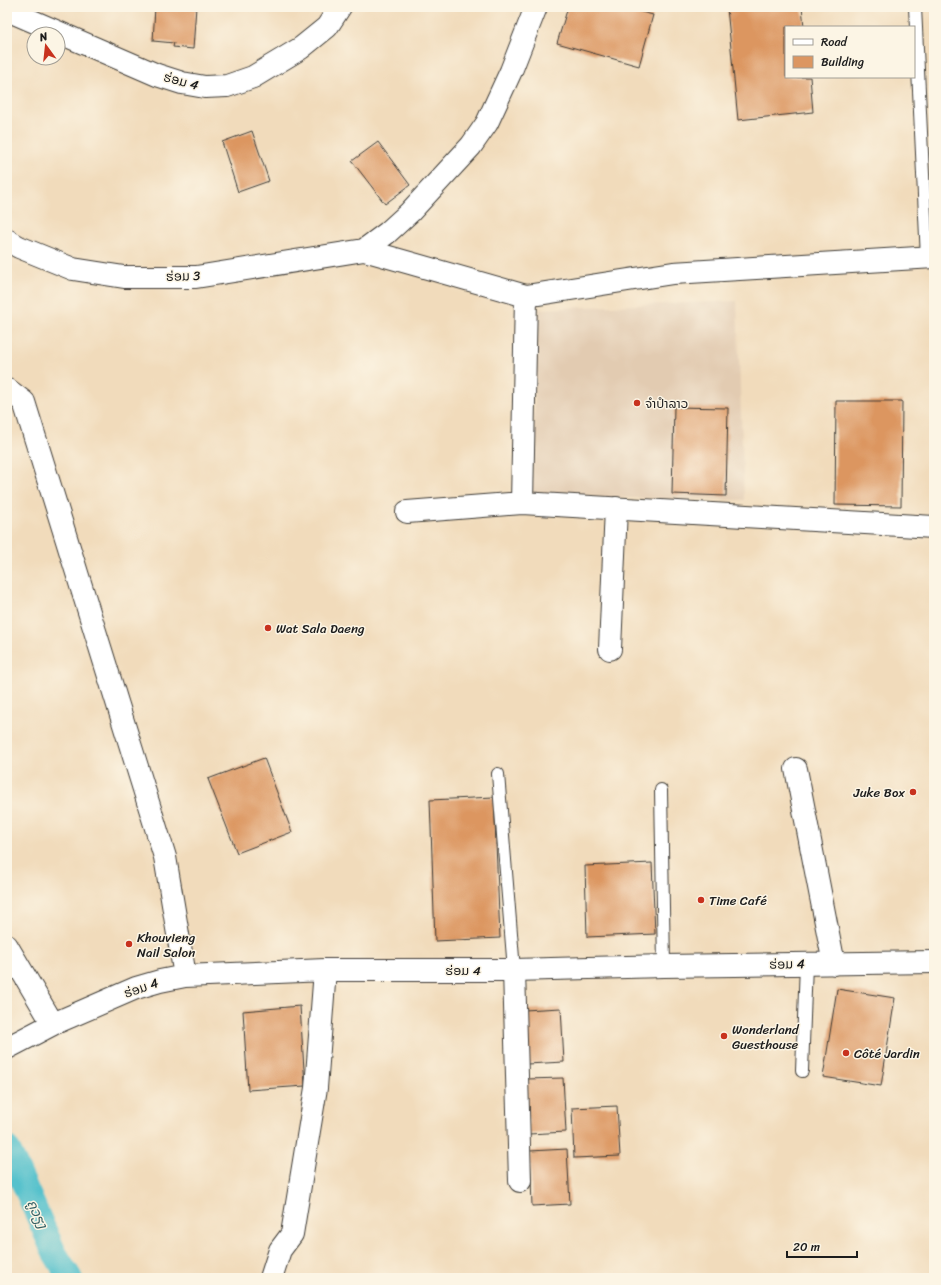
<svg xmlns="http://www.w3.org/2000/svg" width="941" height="1285" viewBox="0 0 941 1285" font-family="Sriracha,'Noto Sans Lao',sans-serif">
<rect width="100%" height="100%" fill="#fcf5e5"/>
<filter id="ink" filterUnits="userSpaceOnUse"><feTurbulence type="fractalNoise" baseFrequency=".025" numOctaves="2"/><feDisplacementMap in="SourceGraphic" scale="8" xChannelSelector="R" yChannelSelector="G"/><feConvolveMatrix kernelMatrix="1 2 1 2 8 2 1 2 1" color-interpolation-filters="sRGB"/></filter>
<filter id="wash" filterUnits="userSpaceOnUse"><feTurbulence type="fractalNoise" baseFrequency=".012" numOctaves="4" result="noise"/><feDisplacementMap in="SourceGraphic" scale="16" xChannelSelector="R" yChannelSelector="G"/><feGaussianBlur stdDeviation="0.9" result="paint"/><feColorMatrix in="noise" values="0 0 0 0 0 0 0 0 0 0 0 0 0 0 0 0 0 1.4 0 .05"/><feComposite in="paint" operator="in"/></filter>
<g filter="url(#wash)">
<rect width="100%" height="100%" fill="#f1dbbb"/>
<path fill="#e2cbb1" d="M 737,301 L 744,500 L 531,496 L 538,309 Z"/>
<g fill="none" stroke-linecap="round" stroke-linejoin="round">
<path stroke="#54c1cc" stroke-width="25" d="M 7,1148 L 15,1164 L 54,1252 L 70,1278"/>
</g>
<g id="blocks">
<path fill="#dc9661" d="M 155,7 L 196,7 L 193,49 L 173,47 L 174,43 L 153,41 Z
M 568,7 L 623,7 L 653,15 L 639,66 L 557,43 Z
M 739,7 L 802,7 L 804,27 L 786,27 L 786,77 L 810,77 L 813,112 L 738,120 L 727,8 Z
M 252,131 L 269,181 L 238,192 L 222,142 Z
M 378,142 L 410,185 L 385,204 L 352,161 Z
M 836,401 L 902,401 L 901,506 L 835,505 Z
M 674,407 L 728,408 L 726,496 L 672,494 Z
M 264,758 L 292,832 L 237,853 L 208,779 Z
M 494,797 L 500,938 L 435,941 L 430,800 Z
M 652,863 L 655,934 L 587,937 L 585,866 Z
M 837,989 L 895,998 L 881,1086 L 823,1077 Z
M 300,1006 L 305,1086 L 248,1090 L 243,1011 Z
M 561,1008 L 564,1062 L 527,1064 L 524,1010 Z
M 563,1078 L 566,1132 L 529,1134 L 526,1079 Z
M 617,1106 L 620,1156 L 574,1158 L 572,1108 Z
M 567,1149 L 570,1204 L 532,1206 L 530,1151 Z"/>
</g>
</g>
<g filter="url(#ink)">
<use href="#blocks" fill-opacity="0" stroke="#3c3934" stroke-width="1"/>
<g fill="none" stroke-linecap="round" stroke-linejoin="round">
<defs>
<path id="service" d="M 915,7 L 927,258
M 498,774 L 514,970
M 661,790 L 664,966
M 802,1071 L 806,964"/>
<path id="minor" d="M 7,10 L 157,75 L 182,83 L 205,87 L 227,86 L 253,77 L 301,48 L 327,27 L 340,7
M 7,240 L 19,247 L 73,269 L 124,277 L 196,277 L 364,250 L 526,296 L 673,273 L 934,257
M 364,250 L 387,233 L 410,212 L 471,146 L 487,123 L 511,71 L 536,7
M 7,389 L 24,402 L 165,857 L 185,976
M 522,503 L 526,296
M 407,512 L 522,503 L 934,527
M 610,649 L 616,508
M 796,769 L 834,964
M 7,946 L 53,1024
M 514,970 L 520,1181
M 7,1048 L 53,1024 L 136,988 L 160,981 L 185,976 L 325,970 L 514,970 L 664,966 L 934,962
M 271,1278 L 280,1250 L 292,1234 L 316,1088 L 325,970"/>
</defs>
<use href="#service" stroke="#3c3934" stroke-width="14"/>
<use href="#minor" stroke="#3c3934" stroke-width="24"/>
<use href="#service" stroke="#fff" stroke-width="12"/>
<use href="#minor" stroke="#fff" stroke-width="22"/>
</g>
</g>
<g fill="#c8321e" stroke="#fcf5e5" stroke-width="1.5">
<circle cx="637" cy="403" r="4"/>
<circle cx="268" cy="628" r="4"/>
<circle cx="913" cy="792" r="4"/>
<circle cx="701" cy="900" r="4"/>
<circle cx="129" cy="944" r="4"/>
<circle cx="724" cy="1036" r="4"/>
<circle cx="846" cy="1053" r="4"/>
</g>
<g text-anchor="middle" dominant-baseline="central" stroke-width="3" stroke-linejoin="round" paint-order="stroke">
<g font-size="13" fill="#1c1c1c" stroke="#fcf5e5">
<text transform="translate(181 81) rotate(15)">ຮ່ອມ 4</text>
<text transform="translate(183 276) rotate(-2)">ຮ່ອມ 3</text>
<text transform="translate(787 964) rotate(-1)">ຮ່ອມ 4</text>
<text x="463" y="970">ຮ່ອມ 4</text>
<text transform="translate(141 988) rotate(-19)">ຮ່ອມ 4</text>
</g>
<g font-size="13" fill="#1c1c1c" stroke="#fcf5e5" text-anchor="start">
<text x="645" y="403">ຈຳປຳລາວ</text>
<text x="276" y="628">Wat Sala Daeng</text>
<text x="905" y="792" text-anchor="end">Juke Box</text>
<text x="709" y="900">Time Café</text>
<text x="137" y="937">Khouvieng<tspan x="137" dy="15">Nail Salon</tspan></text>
<text x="732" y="1029">Wonderland<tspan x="732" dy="15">Guesthouse</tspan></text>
<text x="854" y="1053">Côté Jardin</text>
</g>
<g font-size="14" font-style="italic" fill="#325e62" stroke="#fcf5e5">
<text transform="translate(37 1214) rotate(66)">ຄູວຽງ</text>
</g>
</g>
<rect width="941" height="1285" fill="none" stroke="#fcf5e5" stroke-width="24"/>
<rect x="785" y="26" width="130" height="52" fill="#fcf5e5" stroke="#a29e95"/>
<rect x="793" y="39" width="20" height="6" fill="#ffffff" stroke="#a29e95"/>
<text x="821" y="46" font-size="12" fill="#1c1c1c">Road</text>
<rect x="793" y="56" width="20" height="12" fill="#dc9661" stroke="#a29e95"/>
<text x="821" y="66" font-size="12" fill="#1c1c1c">Building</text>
<g transform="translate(46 46) rotate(345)"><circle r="19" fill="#fcf5e5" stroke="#a29e95"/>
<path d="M0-3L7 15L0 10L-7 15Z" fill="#c8321e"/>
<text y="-6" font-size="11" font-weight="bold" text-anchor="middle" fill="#1c1c1c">N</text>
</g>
<path d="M787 1251v6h70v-6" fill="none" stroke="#1c1c1c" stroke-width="2"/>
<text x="793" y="1251" font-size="12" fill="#1c1c1c" stroke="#fcf5e5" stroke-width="3" paint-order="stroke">20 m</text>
</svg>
